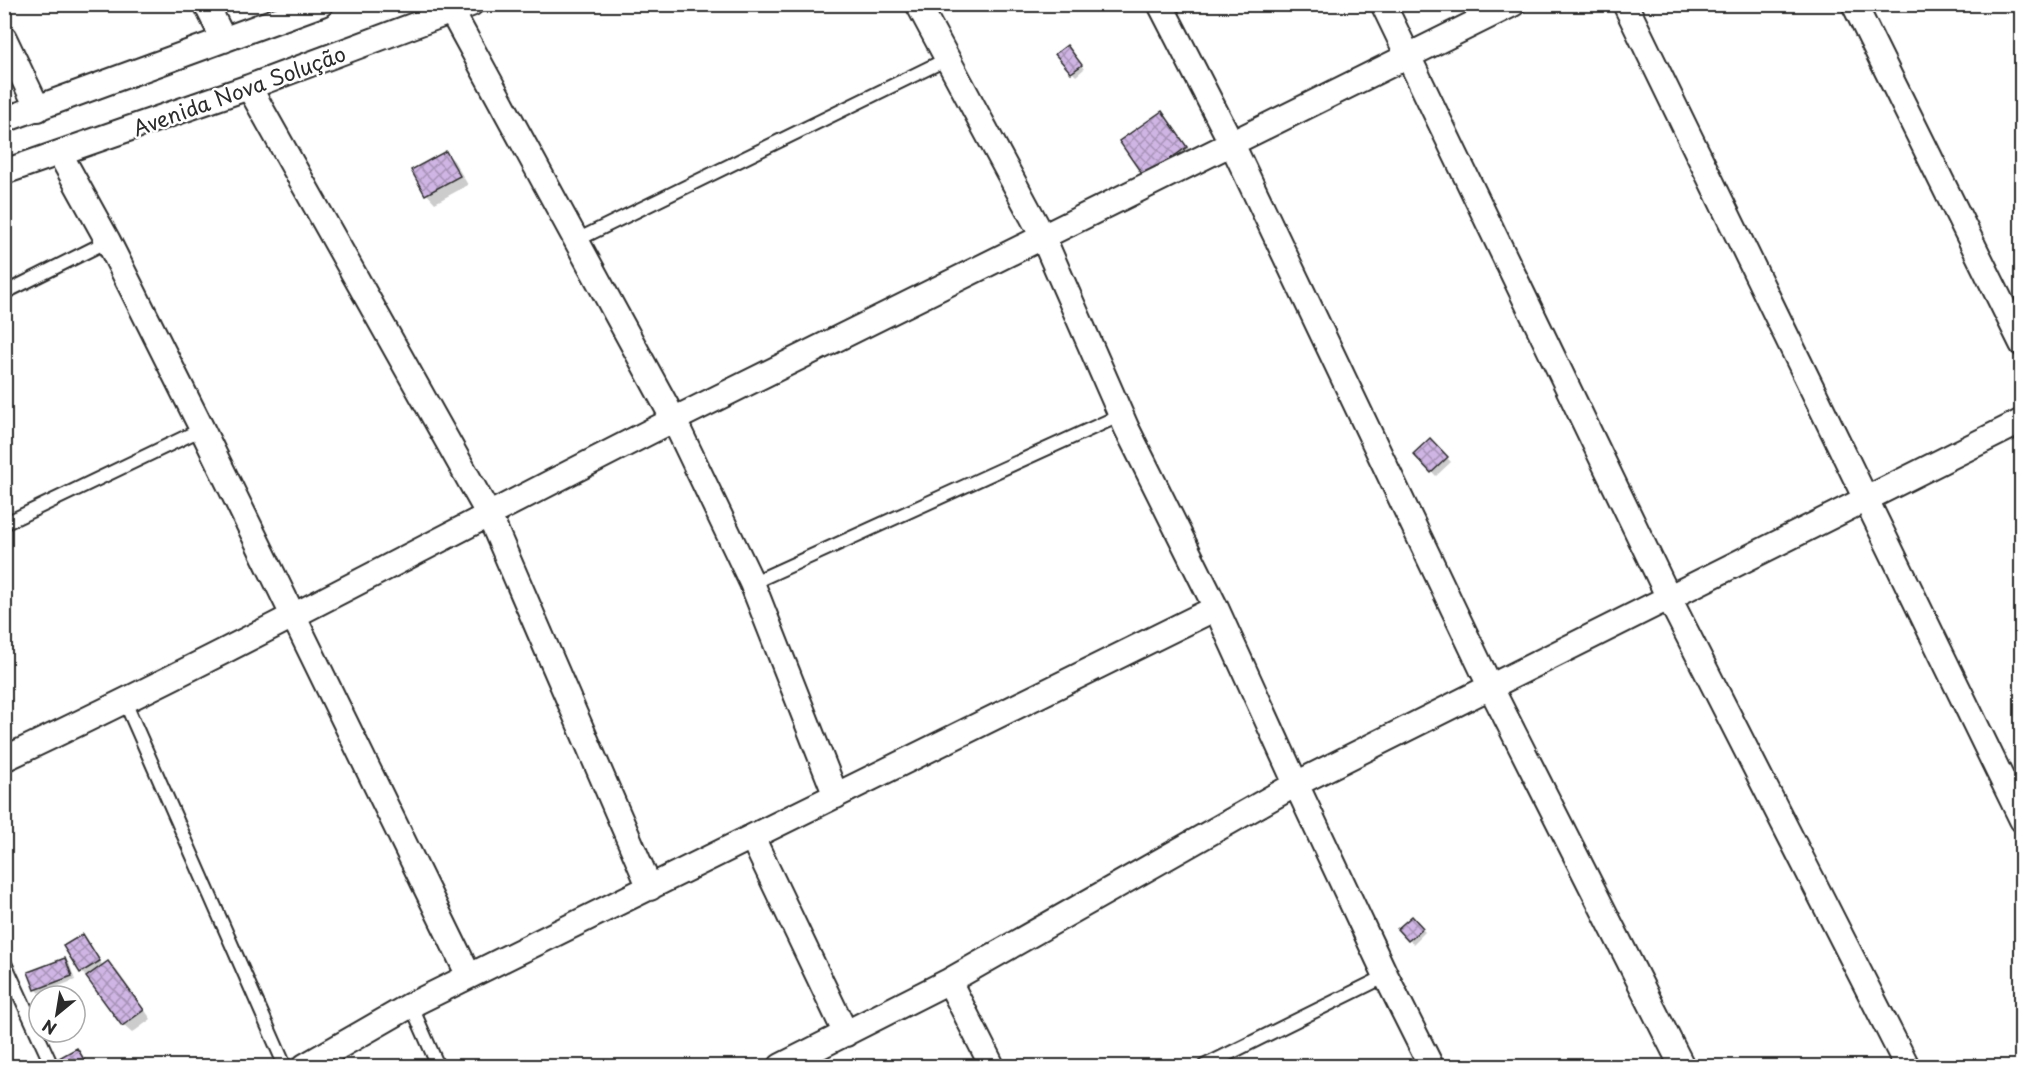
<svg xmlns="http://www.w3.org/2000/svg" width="2026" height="1071" viewBox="0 0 2026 1071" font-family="'Playpen Sans',sans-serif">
<defs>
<pattern id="building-cross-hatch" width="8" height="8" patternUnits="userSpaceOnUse" patternTransform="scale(1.5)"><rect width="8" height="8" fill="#cfb5e3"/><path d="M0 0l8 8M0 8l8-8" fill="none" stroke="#a893b8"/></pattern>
</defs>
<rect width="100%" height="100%" fill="#fff"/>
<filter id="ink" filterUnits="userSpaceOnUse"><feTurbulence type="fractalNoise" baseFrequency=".0167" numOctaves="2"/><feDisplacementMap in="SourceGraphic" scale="12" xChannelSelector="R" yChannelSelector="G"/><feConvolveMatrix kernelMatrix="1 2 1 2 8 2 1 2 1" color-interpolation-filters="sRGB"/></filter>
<g filter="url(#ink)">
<path fill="#0003" d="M 1070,51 L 1084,69 L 1076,76 L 1072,72 Z
M 1162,113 L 1170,122 L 1195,157 L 1154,184 Z
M 446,153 L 454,161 L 468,185 L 435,203 L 427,194 Z
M 1430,440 L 1451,462 L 1436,476 L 1415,454 Z
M 1412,918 L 1425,932 L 1413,944 L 1399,929 Z
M 83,936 L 103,966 L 108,963 L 117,971 L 151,1019 L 132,1033 L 123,1025 L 87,975 L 85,976 L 82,972 L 65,947 Z
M 65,959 L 69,963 L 75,980 L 40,993 L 36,989 Z
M 77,1050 L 81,1053 L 89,1066 L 66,1066 L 61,1059 Z"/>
<path fill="url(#building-cross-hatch)" stroke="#2b2b2b" stroke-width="1.5" d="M 1067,45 L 1082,65 L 1071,73 L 1055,54 Z
M 1162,111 L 1187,147 L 1144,177 L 1119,141 Z
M 446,151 L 460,176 L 425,195 L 411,170 Z
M 1430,438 L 1448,457 L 1431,473 L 1413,454 Z
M 1412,916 L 1423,928 L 1408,941 L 1397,929 Z
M 83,934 L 100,961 L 80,973 L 63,946 Z
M 65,958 L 72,976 L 35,990 L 28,972 Z
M 108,961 L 144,1010 L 122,1026 L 86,977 Z
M 77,1048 L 88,1066 L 64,1066 L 59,1058 Z"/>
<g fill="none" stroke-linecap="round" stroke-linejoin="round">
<defs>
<path id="lane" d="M 577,240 L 947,59
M 4,293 L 108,241
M 4,524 L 202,429
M 752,583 L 1121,415
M 125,702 L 285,1066
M 4,961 L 52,1066
M 411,1005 L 438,1066
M 1204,1066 L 1386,976"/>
<path id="street" d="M 206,4 L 224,40
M 918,4 L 1042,235 L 1127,429 L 1216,608 L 1296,784 L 1386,976 L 1431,1066
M 1160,4 L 1231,142 L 1490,686 L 1682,1066
M 1383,4 L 1669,598 L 1907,1066
M 1625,4 L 2022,820
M 1854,4 L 2022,344
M 452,12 L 674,420 L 752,583 L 836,796
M 4,38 L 38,109
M 249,87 L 489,515 L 650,888
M 4,120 L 321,4
M 60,154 L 108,241 L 202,429 L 469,976
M 4,172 L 249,87 L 471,4
M 4,759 C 232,652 453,531 677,418 C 955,278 1234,141 1513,4
M 752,837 L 846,1034
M 949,981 L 992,1066
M 305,1066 L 411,1005 L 1216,608
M 781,1066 L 949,981 L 1296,784 L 2022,421"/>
</defs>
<use href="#lane" stroke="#2b2b2b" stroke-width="16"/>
<use href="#street" stroke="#2b2b2b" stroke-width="28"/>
<use href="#lane" stroke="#fff" stroke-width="12"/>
<use href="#street" stroke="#fff" stroke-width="24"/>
</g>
</g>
<g text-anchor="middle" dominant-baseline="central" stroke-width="5" stroke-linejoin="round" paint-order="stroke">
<g font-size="21" fill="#2b2b2b" stroke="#fff">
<text transform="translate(239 90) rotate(-20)">Avenida Nova Solução</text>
</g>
</g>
<rect width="2026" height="1071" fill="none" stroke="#fff" stroke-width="24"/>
<rect x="12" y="12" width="2002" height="1047" fill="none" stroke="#2b2b2b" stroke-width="2" filter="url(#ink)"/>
<g transform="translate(57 1014) rotate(210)"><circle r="28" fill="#ffffff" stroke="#aaaaaa" stroke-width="1.5"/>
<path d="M0-4.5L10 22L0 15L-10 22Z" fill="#2b2b2b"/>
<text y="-9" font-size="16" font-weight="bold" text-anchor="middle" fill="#2b2b2b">N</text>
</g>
</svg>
